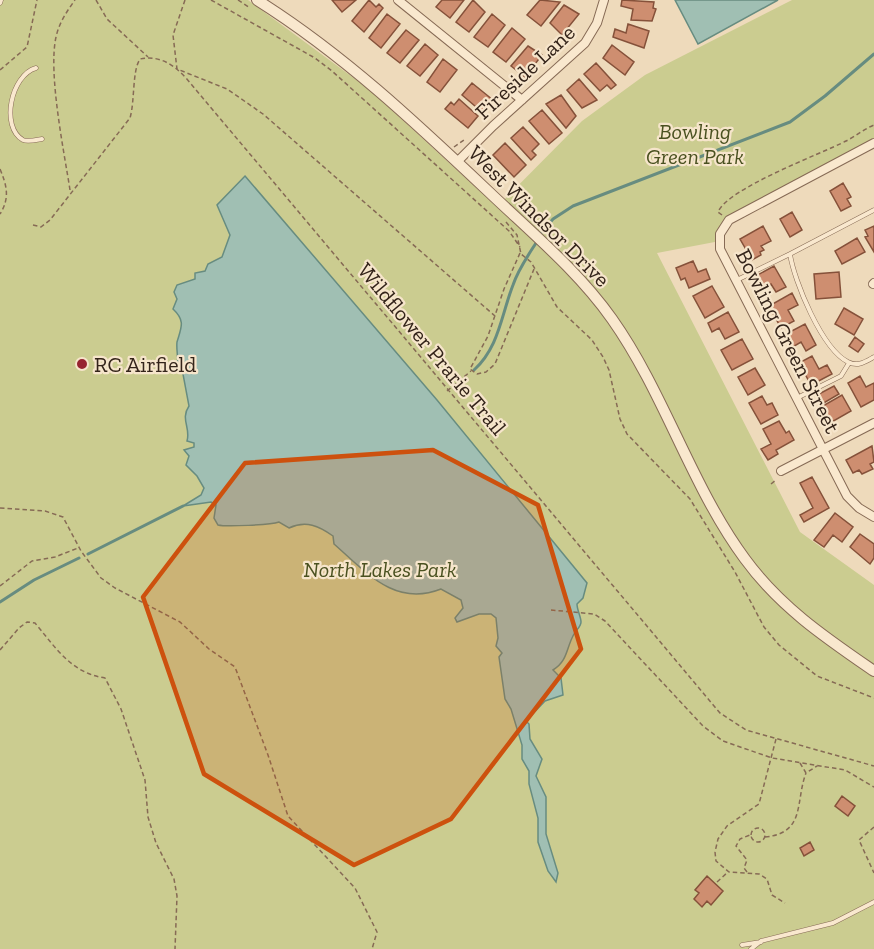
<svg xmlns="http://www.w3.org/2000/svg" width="874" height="949" viewBox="0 0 874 949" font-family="'Zilla Slab',serif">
<rect width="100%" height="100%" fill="#eedabb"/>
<path fill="#cbcc90" d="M 0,0 L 248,0 L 370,90 L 497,207 L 582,121 L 645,75 L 792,0 L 874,0 L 874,143 L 729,220 L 720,241 L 657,253 L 800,532 L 874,585 L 874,949 L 0,949 Z"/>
<path fill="#a0bfb3" stroke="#678c80" stroke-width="1.5" d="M 675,0 L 778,0 L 698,44 Z
M 245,176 L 437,400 L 587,583 L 583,598 L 577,604 C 577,610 581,617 581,622 C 581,627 576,630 574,634 C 566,648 568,661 553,670 L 561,678 L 563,695 L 545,701 L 526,721 L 529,724 L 530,739 L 542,759 L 536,776 L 546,797 L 546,834 L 558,873 L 556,882 L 548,871 L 538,842 L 538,818 L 529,784 L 529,771 L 522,759 L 522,745 L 511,709 L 505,699 L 499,657 L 502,653 L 496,646 L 498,638 L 496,618 L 491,614 L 479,614 L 457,622 L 455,618 L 463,608 L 461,600 L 441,589 C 395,607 367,573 334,544 L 333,536 C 319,526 306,520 289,528 L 279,522 C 270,525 226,527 218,525 L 214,518 L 216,505 L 211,502 L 183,506 L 201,495 L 204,488 L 197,476 L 186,465 L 189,456 L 184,450 L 194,447 L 194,443 L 187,441 C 191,428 180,419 189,406 L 183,374 L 177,368 C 179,359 176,350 177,342 C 181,328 186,321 173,309 L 177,299 L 174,292 L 177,285 L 195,279 L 195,273 L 205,271 L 208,264 L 222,257 L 230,235 L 217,205 Z"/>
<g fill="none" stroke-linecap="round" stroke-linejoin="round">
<path stroke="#678c80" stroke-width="3" d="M 542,232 L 553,219 L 573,206 L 790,122 L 825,96 L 874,54
M 474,370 C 499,347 501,316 513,285 C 518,270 527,257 536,243
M 88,554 L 183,506
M 0,602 L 34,580 L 79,558"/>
</g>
<path fill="#ce8e70" stroke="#85513a" stroke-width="1.5" d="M 332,0 L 356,0 L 342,12 Z
M 369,0 L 376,7 L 379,4 L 383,8 L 364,32 L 352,21 Z
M 442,0 L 464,0 L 450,18 L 436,7 Z
M 473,0 L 485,12 L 469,32 L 456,22 Z
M 540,0 L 560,2 L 541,26 L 527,15 Z
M 622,0 L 654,2 L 653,8 L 656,9 L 652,21 L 631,20 L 633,9 L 621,6 Z
M 564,5 L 579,14 L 562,35 L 550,23 Z
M 387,14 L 400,24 L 381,48 L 369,38 Z
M 492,14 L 505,25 L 488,47 L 474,37 Z
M 628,24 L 649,31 L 644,48 L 613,37 L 615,29 L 626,33 Z
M 512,28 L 525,39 L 506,62 L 493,52 Z
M 406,30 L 419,40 L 400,63 L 387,53 Z
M 425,44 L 438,55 L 420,76 L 407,66 Z
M 612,45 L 634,62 L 625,75 L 603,58 Z
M 528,46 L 542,55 L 525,77 L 511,66 Z
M 443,59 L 457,70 L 440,92 L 427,82 Z
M 596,63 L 616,85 L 611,89 L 607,85 L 600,91 L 584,74 Z
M 579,79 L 597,100 L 582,108 L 567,90 Z
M 472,83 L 493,100 L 482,112 L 462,95 Z
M 561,95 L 576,116 L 566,128 L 546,104 Z
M 459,99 L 478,116 L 468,128 L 445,109 L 451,102 L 454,105 Z
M 542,110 L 562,133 L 549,144 L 529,121 Z
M 523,127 L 539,144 L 532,151 L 536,155 L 531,160 L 511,138 Z
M 505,143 L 526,165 L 514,177 L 493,155 Z
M 843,183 L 851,197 L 847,199 L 851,206 L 841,211 L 830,191 Z
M 792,212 L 802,230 L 790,237 L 780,219 Z
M 763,226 L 771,241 L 761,246 L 764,250 L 760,252 L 761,255 L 752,260 L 740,239 Z
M 874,226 L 874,252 L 865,237 L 868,236 L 865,230 Z
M 857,238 L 865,252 L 842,264 L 835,251 Z
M 693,261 L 698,272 L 706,269 L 710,279 L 689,288 L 685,278 L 681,280 L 676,268 Z
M 774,266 L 786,287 L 776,292 L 771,284 L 761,290 L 754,277 Z
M 839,272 L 841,297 L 816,299 L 814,274 Z
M 712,286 L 724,307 L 705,318 L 693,296 Z
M 792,293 L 798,305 L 788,310 L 794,321 L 781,328 L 769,306 Z
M 844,308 L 863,319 L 854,335 L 835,324 Z
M 728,312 L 739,332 L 725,339 L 719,328 L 712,332 L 708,323 Z
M 805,324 L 816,345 L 806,351 L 801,342 L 791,348 L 784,335 Z
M 855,337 L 864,344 L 858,352 L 849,346 Z
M 742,339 L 753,359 L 732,370 L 721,350 Z
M 812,356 L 819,369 L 827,365 L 832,374 L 811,385 L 799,363 Z
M 755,368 L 765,385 L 748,395 L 738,377 Z
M 860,376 L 866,387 L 874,383 L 874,400 L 861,407 L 848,383 Z
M 834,386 L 839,394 L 822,404 L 817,395 Z
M 842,395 L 851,411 L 830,423 L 821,407 Z
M 762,396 L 767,405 L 772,403 L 778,415 L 761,424 L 749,403 Z
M 779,421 L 786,433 L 789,431 L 794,440 L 776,450 L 778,454 L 768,460 L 761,449 L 771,444 L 763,429 Z
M 872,446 L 874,462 L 870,464 L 873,469 L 862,474 L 859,470 L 853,473 L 846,460 Z
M 812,477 L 829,508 L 804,522 L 800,515 L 813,508 L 800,483 Z
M 835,513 L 853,527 L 842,542 L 833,535 L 824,547 L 814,540 Z
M 860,534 L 874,544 L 874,558 L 870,564 L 850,547 Z
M 842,796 L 855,806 L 848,816 L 835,806 Z
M 810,842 L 814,850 L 804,856 L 800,848 Z
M 707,876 L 723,891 L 711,905 L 707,901 L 702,907 L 694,899 L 699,893 L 695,890 Z"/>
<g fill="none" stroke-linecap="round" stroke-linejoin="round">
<defs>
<path id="service" d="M 0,3 L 1,0
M 36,68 C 11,75 0,127 23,140 C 28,142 36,140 42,139
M 874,210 L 790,254 C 794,281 822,349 848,362 C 858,367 865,362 874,357
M 737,280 L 790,254
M 797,398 L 841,376 L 849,363
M 742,945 L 761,942
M 751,949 L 761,941 L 833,923 L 874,902"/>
<path id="minor" d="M 398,0 L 522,100
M 874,143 L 729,220 L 720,234 L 720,249 L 847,496 L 859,508 L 874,517
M 457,162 L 493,126 L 585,43 L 597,23 L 604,0
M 873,284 L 874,283
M 781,471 L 874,423"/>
<path id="tertiary" d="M 257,0 C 343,54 416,123 489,192 C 532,233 578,271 612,319 C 665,394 691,486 745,559 C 780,607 826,638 874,671"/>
</defs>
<use href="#service" stroke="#866a55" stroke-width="5"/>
<use href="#minor" stroke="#866a55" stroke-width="10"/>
<use href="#tertiary" stroke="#866a55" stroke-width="12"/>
<path stroke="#866a55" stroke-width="1.5" stroke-dasharray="4.5 3" stroke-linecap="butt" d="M 96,0 L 107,19 L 148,57
M 185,0 L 173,35 L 177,69 L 227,89 L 263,114 L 495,316
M 211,0 L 315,58 L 332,71 L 509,231 L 520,247
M 238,0 L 250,8
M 0,70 L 27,47 L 37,0
M 454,147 L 464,140
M 0,169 C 7,186 10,198 0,214
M 70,190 C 64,151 48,74 56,37 C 59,23 67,11 75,0
M 722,215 L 718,212 C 728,188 821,154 846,141 C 856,136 864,129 874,125
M 506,222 L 517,235 L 521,254 L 531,262 L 557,307 L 592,340 L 603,357 L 609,370 L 620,419 L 627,434 L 690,499 L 735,572 L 764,627 L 779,645 L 817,676 L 874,698
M 33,225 L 41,227 L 50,220 L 130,118 C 135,101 132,71 140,59 C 159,55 173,64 186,78 L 720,713 L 746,730 L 874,766
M 520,253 L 504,289 L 488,336 L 470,369 L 477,374 L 486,372 L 495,364 L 534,269
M 447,391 L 471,371
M 771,484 L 776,480
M 0,508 L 45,511 L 63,517 L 81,551 L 101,578 L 115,588 L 180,622 L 209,649 L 235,667 L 268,755 L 288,816 L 355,888 L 377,932 L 372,949
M 0,586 L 32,561 L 55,557 L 78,548
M 551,610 L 594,614 L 605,621 L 703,726 L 723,741 L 772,758 L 845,770 L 874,787
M 0,650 L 19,628 L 27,622 L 35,623 C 56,648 71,673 105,678 L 121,709 L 145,780 L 148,817 L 156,843 L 174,879 L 177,896 L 175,949
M 776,739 L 759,804 L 727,826 L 718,839 L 715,852 L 716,861 L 729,872 L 759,874 L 767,879 L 772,895 L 785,903
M 800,763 L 806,773 L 817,766
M 874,827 L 859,840 L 874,873
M751 835a7 7 0 1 1 14 0a7 7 0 1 1-14 0Z
M 765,837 C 806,833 795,802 806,773
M 747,872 L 744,868 L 747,860 L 736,846 L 740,839 L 750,835
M 717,882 L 728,872"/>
<use href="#service" stroke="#f9e8ce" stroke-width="4"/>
<use href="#minor" stroke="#f9e8ce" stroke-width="8"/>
<use href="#tertiary" stroke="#f9e8ce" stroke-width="10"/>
</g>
<path fill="#cd510e" fill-opacity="0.2" stroke="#cd510e" stroke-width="4.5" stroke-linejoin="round" d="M 433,450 L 538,505 L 581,649 L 451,819 L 354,865 L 204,774 L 143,597 L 245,463 Z"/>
<circle fill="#962430" stroke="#f6e5cb" stroke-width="2" cx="82" cy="364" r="6"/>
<g text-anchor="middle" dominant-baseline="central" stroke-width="4.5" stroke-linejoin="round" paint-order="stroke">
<g font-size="22" fill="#34241a" stroke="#f6e5cb">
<text transform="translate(525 72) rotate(-43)">Fireside Lane</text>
<text transform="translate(539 216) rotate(45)">West Windsor Drive</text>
<text transform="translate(788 341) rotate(63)">Bowling Green Street</text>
<text transform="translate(432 349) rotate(50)">Wildflower Prarie Trail</text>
</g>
<g font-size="22" font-style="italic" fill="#4a5120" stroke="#f6e5cb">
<text x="695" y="131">Bowling<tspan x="695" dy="25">Green Park</tspan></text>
<text x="380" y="569">North Lakes Park</text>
</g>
<g font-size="22" fill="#34241a" stroke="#f6e5cb" text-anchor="start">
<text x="94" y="364">RC Airfield</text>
</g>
</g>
</svg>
